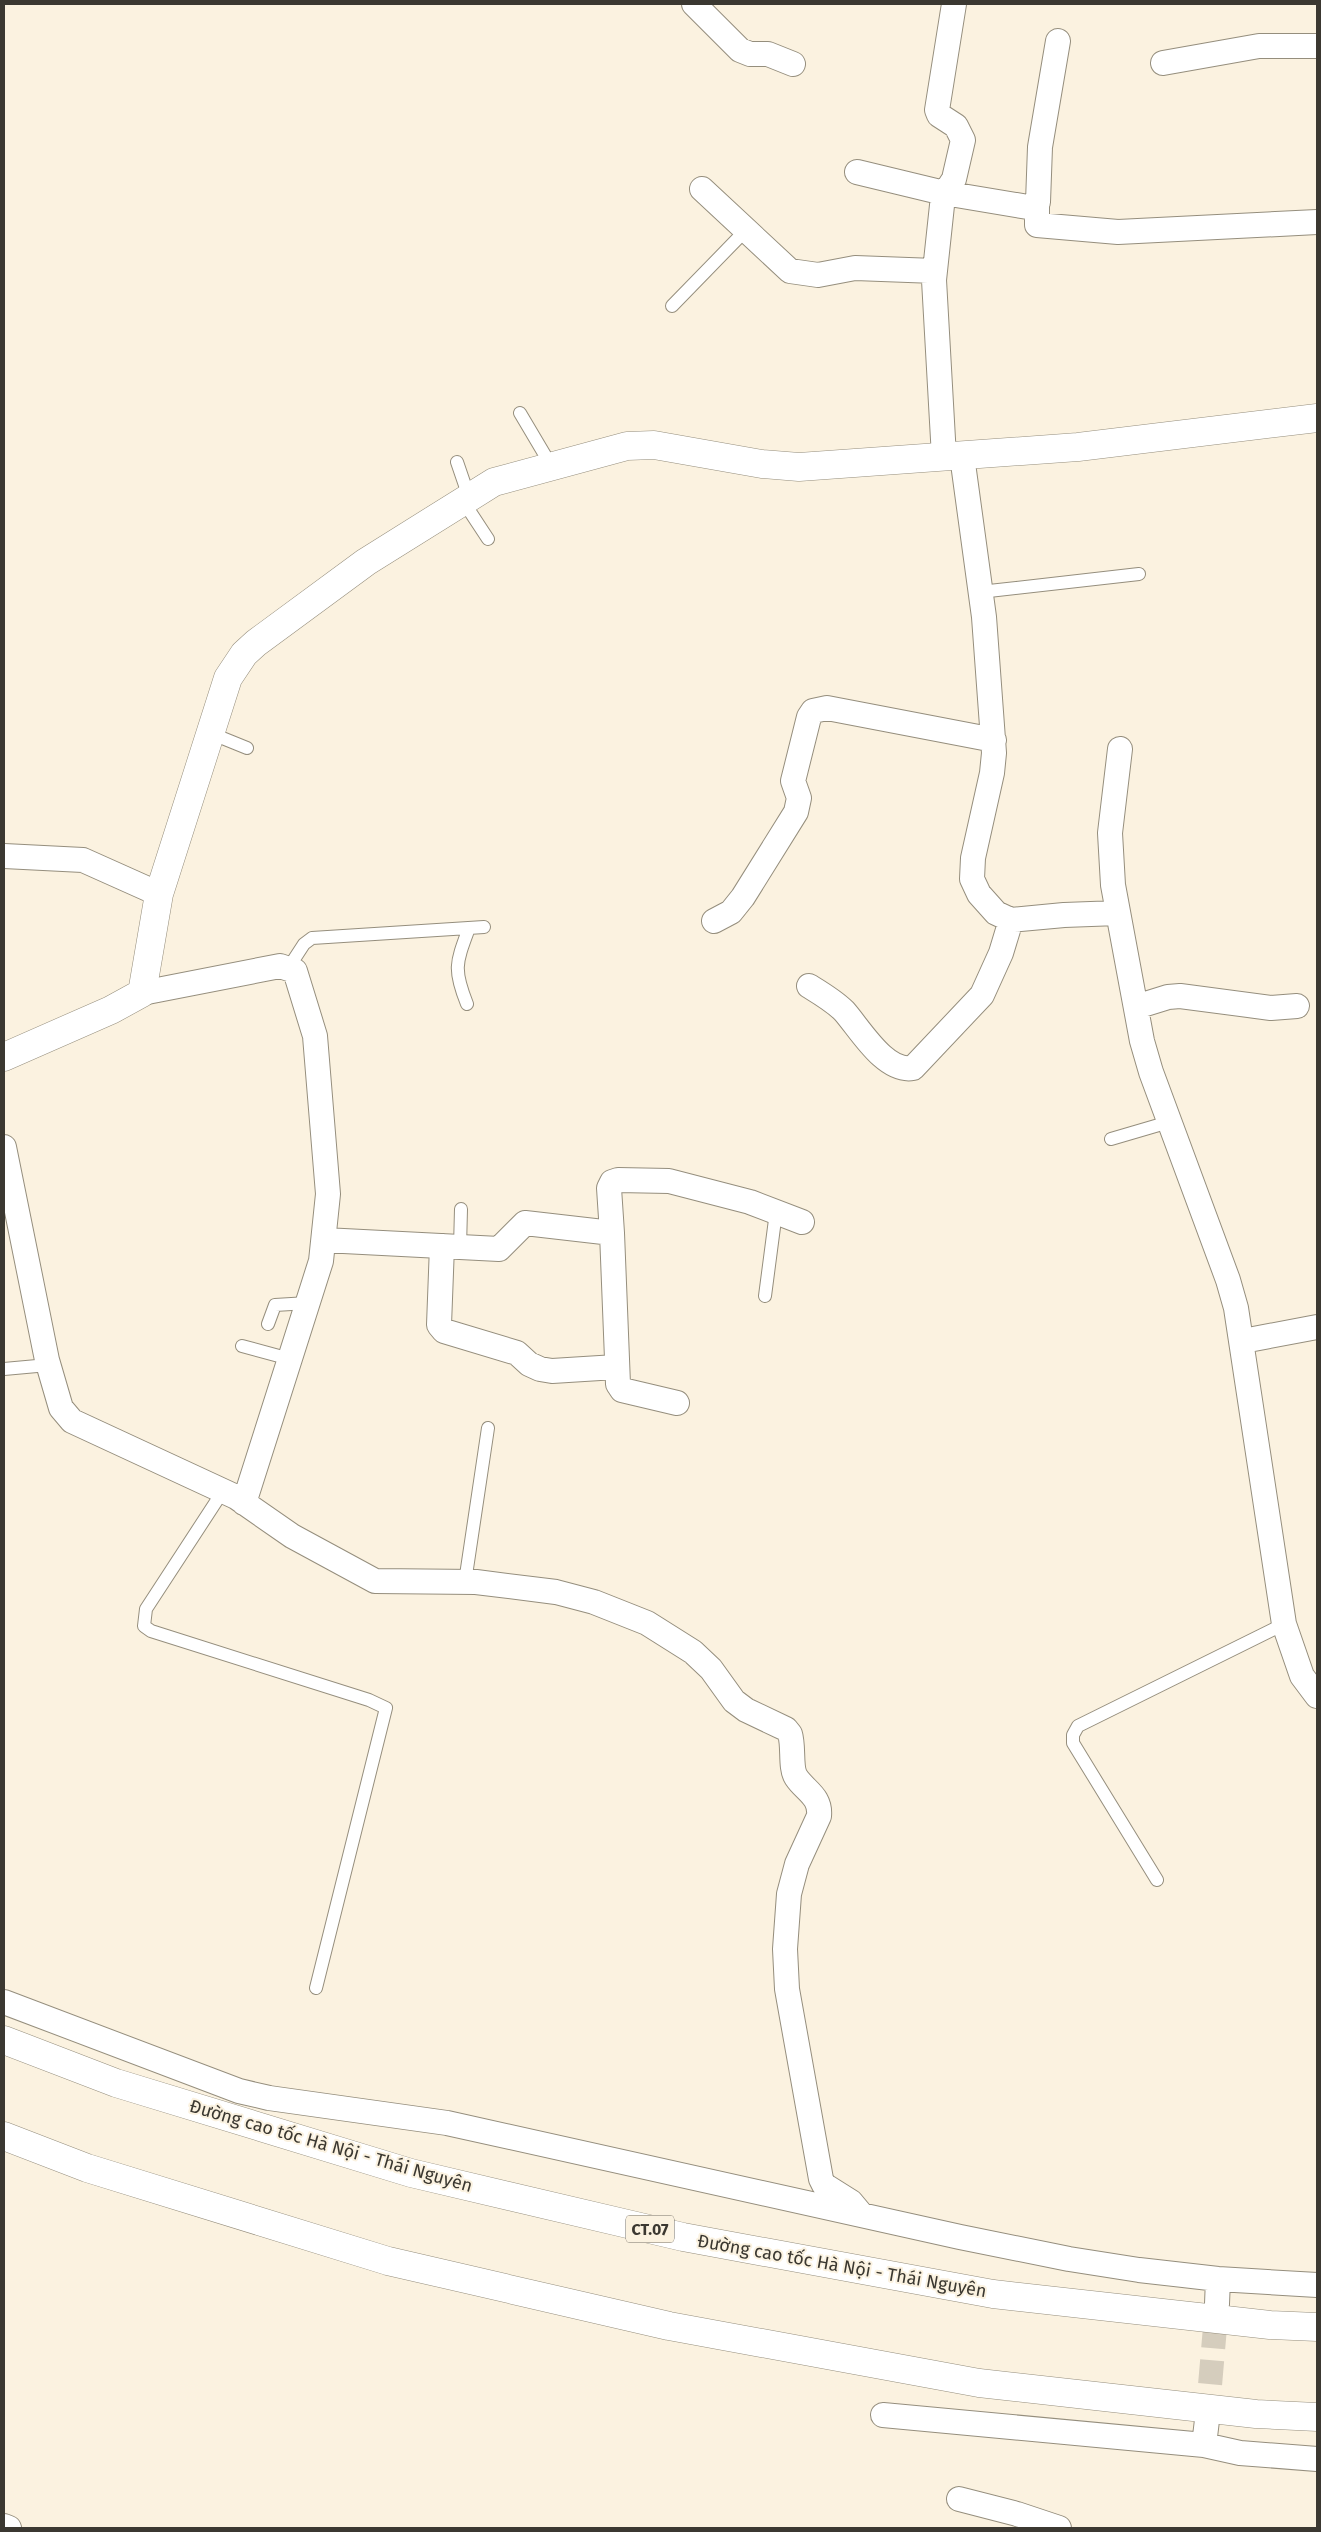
<svg xmlns="http://www.w3.org/2000/svg" width="1321" height="2532" viewBox="0 0 1321 2532" font-family="'Fira Sans',sans-serif">
<rect width="100%" height="100%" fill="#fbf2e0"/>
<g fill="none" stroke-linecap="round" stroke-linejoin="round">
<path stroke="#d5cdbd" stroke-width="24" stroke-dasharray="24 12" stroke-linecap="butt" d="M 1207,2420 L 1217,2304"/>
<defs>
<path id="service" d="M 672,306 L 746,230
M 520,413 L 552,467
M 457,462 L 469,497
M 463,501 L 488,539
M 980,592 L 1139,574
M 210,733 L 247,748
M 289,967 L 304,944 L 312,938 L 484,927
M 467,1004 C 453,969 456,963 469,928
M 1111,1139 L 1169,1122
M 460,1247 L 461,1209
M 765,1296 L 776,1212
M 268,1324 L 275,1305 L 308,1303
M 242,1346 L 290,1359
M 4,1369 L 48,1365
M 223,1491 L 146,1609 L 144,1626 L 151,1631 L 369,1700 L 386,1708 L 316,1988
M 465,1582 L 488,1428
M 1157,1880 L 1073,1743 L 1073,1735 L 1078,1726 L 1284,1624"/>
<path id="minor" d="M 694,4 L 740,50 L 750,54 L 768,54 L 793,64
M 1163,63 L 1259,46 L 1317,46
M 857,172 L 944,193 L 1034,208 L 1038,202 L 1040,147 L 1058,41
M 702,189 L 790,271 L 818,275 L 855,268 L 935,271
M 1037,206 L 1037,225 L 1118,232 L 1317,222
M 962,456 L 984,617 L 994,753 L 992,773 L 973,858 L 972,879 L 979,894 L 996,913 L 1011,920 L 1064,915 L 1118,913
M 944,457 L 934,280 L 943,196 L 954,179 L 963,140 L 956,126 L 939,115 L 937,110 L 954,4
M 1120,749 L 1110,833 L 1113,885 L 1142,1041 L 1151,1072 L 1228,1280 L 1236,1308 L 1284,1624 L 1302,1676 L 1317,1696
M 4,856 L 83,860 L 159,894
M 714,921 L 731,912 L 743,897 L 796,812 L 799,798 L 793,781 L 809,717 L 813,711 L 827,708 L 994,740
M 809,986 C 822,994 834,1001 844,1011 C 860,1029 885,1073 913,1068 L 982,995 L 1001,953 L 1011,920
M 142,993 L 280,966 L 295,971 L 315,1036 L 328,1194 L 321,1261 L 244,1503
M 1136,1007 L 1168,997 L 1180,996 L 1271,1008 L 1297,1006
M 4,1147 L 47,1360 L 61,1408 L 72,1421 L 236,1497 L 292,1536 L 375,1581 L 476,1582 L 556,1592 L 594,1602 L 647,1623 L 693,1652 L 711,1669 L 734,1701 L 746,1710 L 786,1729 L 790,1734 C 794,1746 790,1768 796,1777 C 805,1791 821,1796 819,1816 L 797,1864 L 789,1894 L 785,1949 L 787,1989 L 821,2179 L 824,2185 L 851,2202 L 861,2214
M 612,1233 L 618,1384 L 622,1390 L 677,1403
M 324,1240 L 499,1249 L 525,1223 L 612,1233 L 609,1188 L 612,1182 L 618,1180 L 669,1181 L 750,1202 L 802,1222
M 442,1246 L 439,1325 L 444,1331 L 517,1353 L 529,1364 L 540,1369 L 552,1371 L 616,1367
M 1243,1341 L 1317,1327
M 4,2002 L 239,2091 L 269,2098 L 447,2123 L 960,2237 L 1069,2259 L 1139,2270 L 1218,2279 L 1317,2285
M 1217,2304 L 1218,2279
M 883,2415 L 1204,2445 L 1240,2453 L 1317,2459
M 1204,2445 L 1207,2420
M 959,2499 L 1017,2514 L 1059,2528
M 4,2526 L 9,2528"/>
<path id="tertiary" d="M 4,1057 L 111,1010 L 142,993 L 159,894 L 228,678 L 244,654 L 256,643 L 366,562 L 494,482 L 627,446 L 654,445 L 762,464 L 799,467 L 1078,447 L 1317,418"/>
<path id="motorway" d="M 4,2040 L 116,2083 L 411,2173 L 683,2237 L 993,2294 L 1270,2325 L 1317,2327
M 4,2136 L 87,2168 L 388,2261 L 669,2326 L 979,2383 L 1256,2414 L 1317,2417"/>
</defs>
<use href="#service" stroke="#958e7d" stroke-width="14"/>
<use href="#minor" stroke="#958e7d" stroke-width="26"/>
<use href="#tertiary" stroke="#958e7d" stroke-width="29"/>
<use href="#motorway" stroke="#958e7d" stroke-width="29"/>
<use href="#service" stroke="#fff" stroke-width="12"/>
<use href="#minor" stroke="#fff" stroke-width="24"/>
<use href="#tertiary" stroke="#fff" stroke-width="28"/>
<use href="#motorway" stroke="#fff" stroke-width="28"/>
</g>
<g text-anchor="middle" dominant-baseline="central" stroke-width="4" stroke-linejoin="round" paint-order="stroke">
<rect fill="#fbf2e0" stroke="#757066" stroke-width="1" x="626" y="2215.5" width="48" height="27" rx="4"/>
<g font-size="16" font-weight="bold" fill="#3b3831">
<text x="650" y="2229">CT.07</text>
</g>
<g font-size="18" fill="#3b3831" stroke="#fbf2e0">
<text transform="translate(331 2146) rotate(16)">Đường cao tốc Hà Nội - Thái Nguyên</text>
<text transform="translate(842 2266) rotate(10)">Đường cao tốc Hà Nội - Thái Nguyên</text>
</g>
</g>
<rect width="1321" height="2532" fill="none" stroke="#3b3831" stroke-width="10"/>
</svg>
